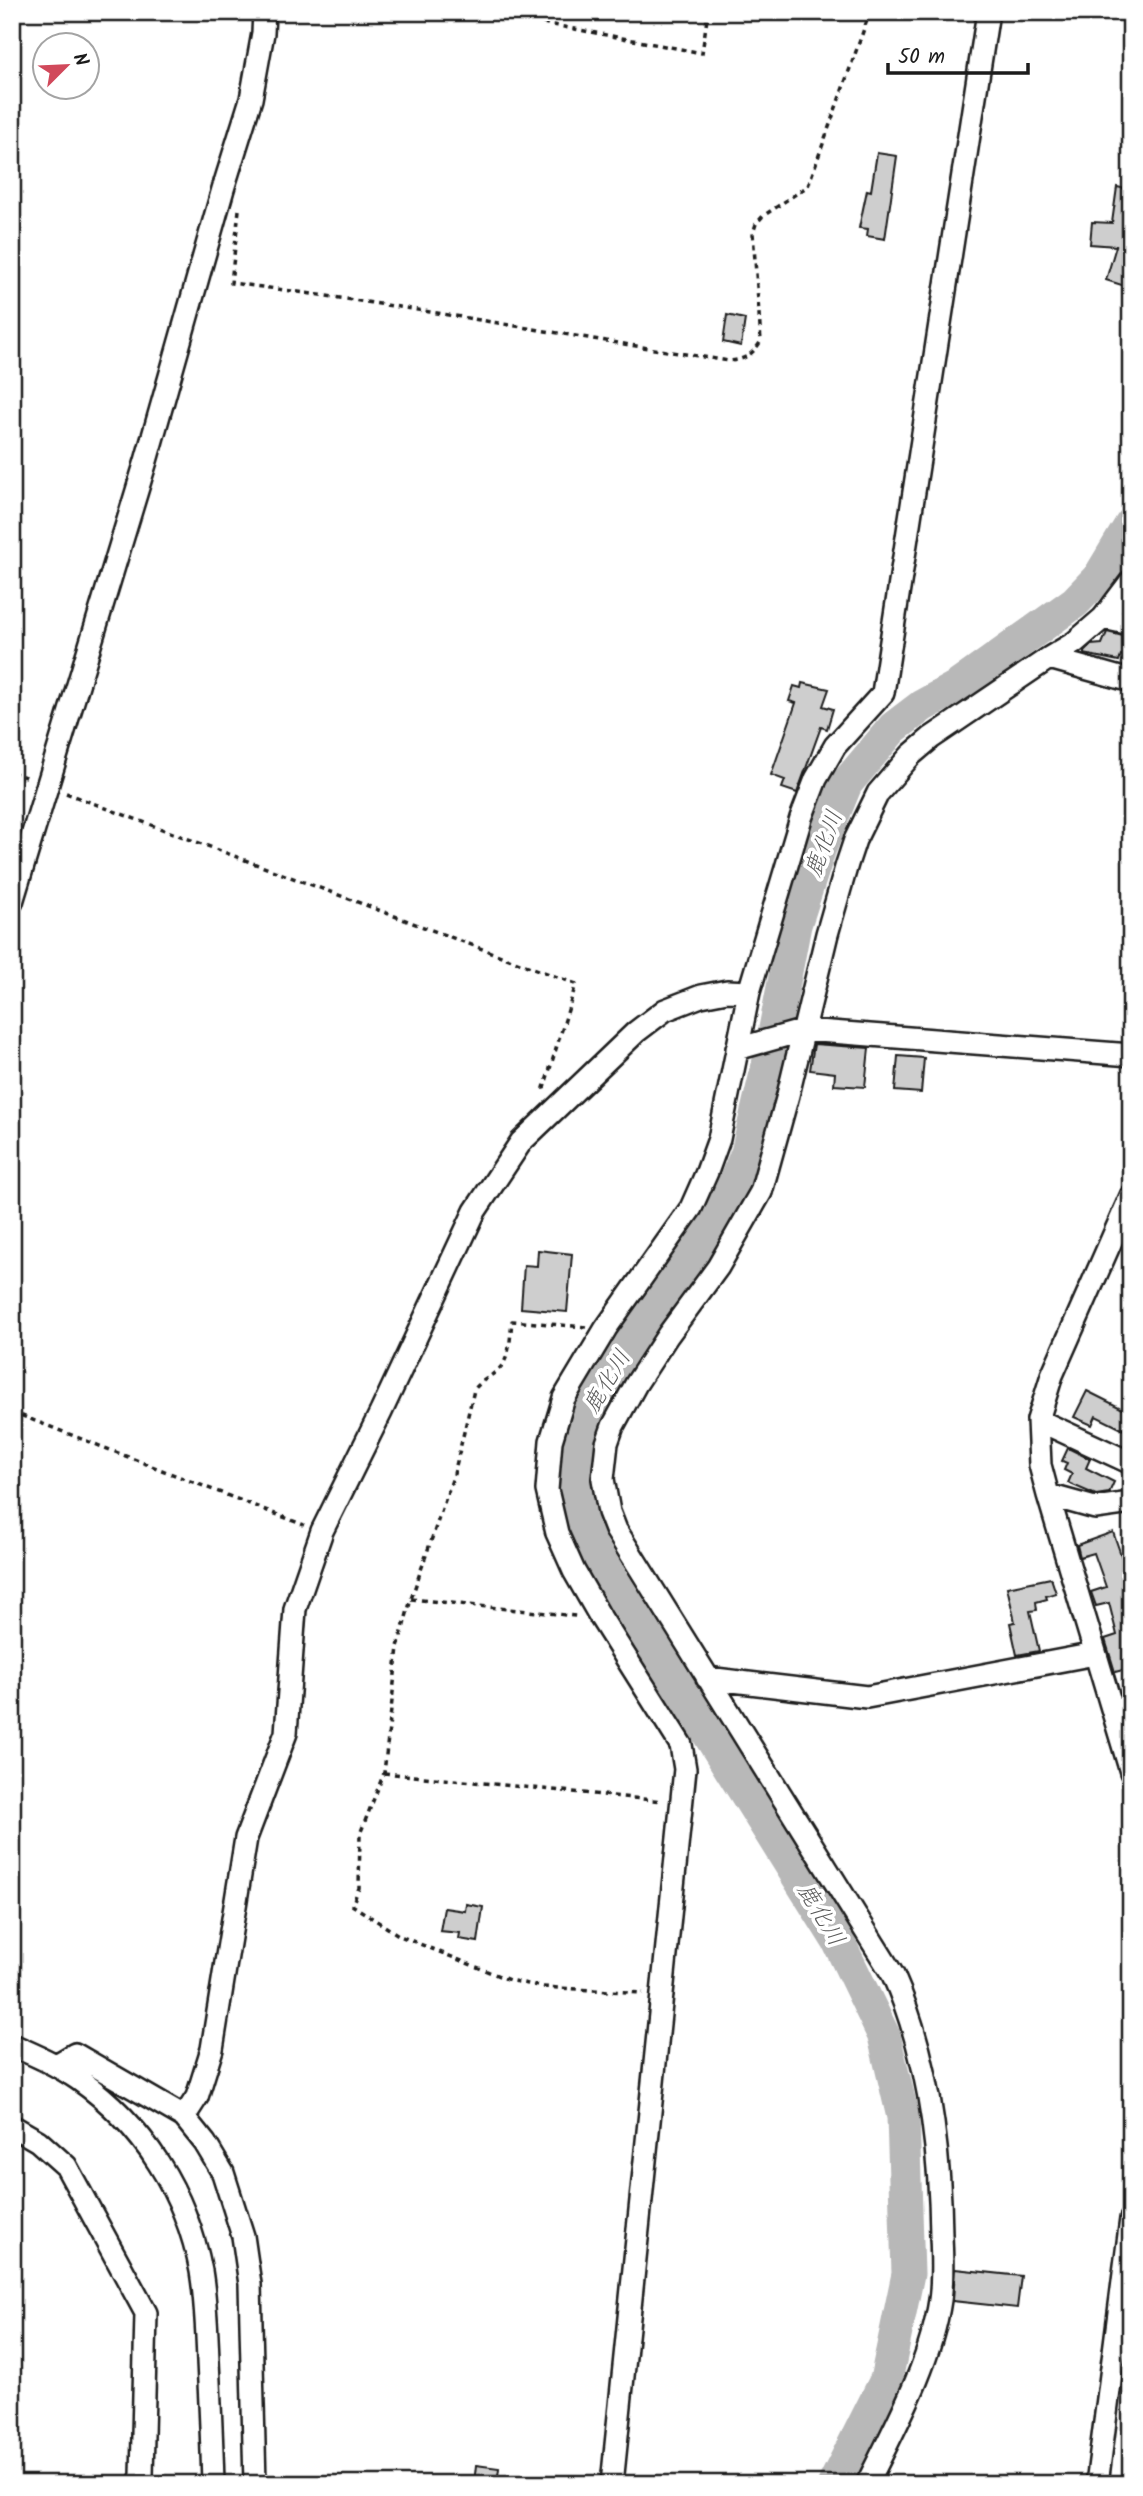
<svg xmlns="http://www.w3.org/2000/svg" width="1143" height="2496" viewBox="0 0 1143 2496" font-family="Kalam,'Klee One',sans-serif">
<rect width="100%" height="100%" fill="#fff"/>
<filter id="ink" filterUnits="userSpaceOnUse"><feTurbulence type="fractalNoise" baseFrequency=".0143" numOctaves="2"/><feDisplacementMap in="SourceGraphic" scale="14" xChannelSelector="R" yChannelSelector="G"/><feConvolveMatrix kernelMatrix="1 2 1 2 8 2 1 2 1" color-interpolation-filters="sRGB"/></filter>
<g filter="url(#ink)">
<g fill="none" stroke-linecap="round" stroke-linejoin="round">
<path stroke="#b8b8b8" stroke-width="33" d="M 834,2484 L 886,2380 L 908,2274 L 903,2117 L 884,2036 L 838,1941 L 591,1546 L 577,1501 L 576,1465 L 583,1425 L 597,1393 L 618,1358 L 685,1265 L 730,1193 L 747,1153 L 768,1065 L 795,925 L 820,848 L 846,784 L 893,728 L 922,706 L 958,686 L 1075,602 L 1099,577 L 1131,524"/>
</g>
<path fill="#cecece" stroke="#1c1c1c" stroke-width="2" d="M 877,153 L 897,156 L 885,239 L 867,236 L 868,229 L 859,228 L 867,190 L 871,191 Z
M 1117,187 L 1131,190 L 1131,288 L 1106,280 L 1116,246 L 1090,244 L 1092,222 L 1112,223 Z
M 727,315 L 745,319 L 741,346 L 723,342 Z
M 1107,632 L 1131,638 L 1131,658 L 1121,655 L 1119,661 L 1084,654 L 1084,652 L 1091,645 L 1102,644 Z
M 802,683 L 829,689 L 823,706 L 833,709 L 827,729 L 821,727 L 797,793 L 782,788 L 785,780 L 771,775 L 796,703 L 789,701 L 794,686 L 801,688 Z
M 814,1044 L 869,1048 L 865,1087 L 834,1085 L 835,1073 L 810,1070 Z
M 898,1056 L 924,1058 L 921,1093 L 895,1091 Z
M 538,1250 L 572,1254 L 567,1312 L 521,1308 L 524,1265 L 537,1266 Z
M 1087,1391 L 1131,1413 L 1124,1430 L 1096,1416 L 1092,1425 L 1074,1417 Z
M 1068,1448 L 1090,1459 L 1086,1468 L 1114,1482 L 1109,1493 L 1096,1495 L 1068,1483 L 1072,1474 L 1064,1470 L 1067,1463 L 1062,1461 Z
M 1113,1532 L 1127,1572 L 1124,1573 L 1131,1589 L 1131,1668 L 1115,1672 L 1105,1639 L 1117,1635 L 1109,1603 L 1096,1606 L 1091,1592 L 1106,1587 L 1094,1553 L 1080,1557 L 1077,1545 Z
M 1051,1578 L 1056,1593 L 1046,1596 L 1047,1599 L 1036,1602 L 1037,1610 L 1030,1611 L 1039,1651 L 1017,1655 L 1010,1623 L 1015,1622 L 1007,1587 Z
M 466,1904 L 483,1907 L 478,1942 L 459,1939 L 460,1933 L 440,1931 L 444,1908 L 465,1911 Z
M 955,2269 L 1021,2276 L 1017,2308 L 953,2301 Z
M 476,2465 L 499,2468 L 497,2484 L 474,2484 Z"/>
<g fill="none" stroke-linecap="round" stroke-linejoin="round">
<defs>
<path id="street" d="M 1103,618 L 1131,624
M 1049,658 L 1131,681
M 12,902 L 146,461 L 223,189 L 251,99 L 263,33 L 264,12
M 737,1049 L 805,1030 L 1131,1055
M 1131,1196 L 1052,1375 L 1038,1420 L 1040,1465 L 1048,1495 L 1131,1772
M 1038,1420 L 1131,1463
M 1048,1495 L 1095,1508 L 1131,1503
M 707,1678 L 867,1697 L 1095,1654
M 12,2045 C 35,2055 58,2065 78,2079 C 144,2125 186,2193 201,2271 C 206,2301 207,2331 208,2361 C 210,2402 212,2443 213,2484
M 56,2065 L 75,2054 L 184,2117 L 205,2143 L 223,2173 L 243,2236 L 250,2284 L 255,2484
M 184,2117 L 197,2097 L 212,2049 L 246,1838 L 286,1733 L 295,1609 L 322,1531 L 381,1412 L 475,1211 L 521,1142 L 636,1032 L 665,1010 L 701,996 L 727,991 L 749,992
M 12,2126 L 38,2141 L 66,2166 L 146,2313 L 142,2476 L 138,2484
M 612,2484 L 685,1769 L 681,1745 L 601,1618 L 574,1571 L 557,1533 L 547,1490 L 551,1441 L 564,1398 L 606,1328 L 691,1208 L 707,1172 L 719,1139 L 749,992 L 801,818 L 816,779 L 835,746 L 883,693 L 988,12
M 867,2484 C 895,2427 931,2363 940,2300 C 943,2279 942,2257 941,2236 C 940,2148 929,2056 893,1975 L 616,1530 L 609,1512 L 603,1479 L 607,1443 L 613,1426 L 636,1384 L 668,1335 L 718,1267 L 761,1192 L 788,1095 L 827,934 L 847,864 L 855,840 L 878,793 L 911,755 L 931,738 L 1049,658 L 1074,643 L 1103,618 L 1131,581
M 1097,2484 L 1131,2219"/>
</defs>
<use href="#street" stroke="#1c1c1c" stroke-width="26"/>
<path stroke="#1c1c1c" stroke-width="3.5" stroke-dasharray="5 5" stroke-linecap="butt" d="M 484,12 L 702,53 L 708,12
M 239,210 L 231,283 C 398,304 563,335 729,361 C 745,360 753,354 761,341 L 753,233 L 756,224 L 763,216 L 808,186 L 870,12
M 12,772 L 30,779
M 66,793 L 576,984 L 544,1088 L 545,1092
M 586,1327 L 512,1321 C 510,1336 511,1357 499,1369 C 491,1377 481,1380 474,1390 L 454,1474 L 411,1599 L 398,1647 L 384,1773 L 360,1834 L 359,1888 L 352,1905 L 400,1936 L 509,1980 L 543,1987 L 643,1993
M 12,1412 L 304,1525
M 411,1599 L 576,1616
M 384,1773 L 662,1801"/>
<use href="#street" stroke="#fff" stroke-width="21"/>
</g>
</g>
<g text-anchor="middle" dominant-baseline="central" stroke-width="7" stroke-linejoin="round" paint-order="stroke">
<g font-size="23" font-style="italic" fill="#5a5a5a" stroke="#fff">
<text transform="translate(825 844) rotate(-70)">鹿化川</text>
<text transform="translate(608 1382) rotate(-59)">鹿化川</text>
<text transform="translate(820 1915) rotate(59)">鹿化川</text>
</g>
</g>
<rect width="1143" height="2496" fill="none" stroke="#fff" stroke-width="42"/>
<rect x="21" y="21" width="1101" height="2454" fill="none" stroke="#1c1c1c" stroke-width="2.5" filter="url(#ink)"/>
<g transform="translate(66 66) rotate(66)"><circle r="33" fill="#ffffff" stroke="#a4a4a4" stroke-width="2"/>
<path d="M0-5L12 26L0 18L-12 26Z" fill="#d1495b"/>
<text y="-10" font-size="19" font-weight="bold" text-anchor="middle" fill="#1c1c1c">N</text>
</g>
<path d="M888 63v10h140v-10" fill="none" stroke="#1c1c1c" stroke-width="3.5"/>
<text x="898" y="63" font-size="21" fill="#1c1c1c" stroke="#ffffff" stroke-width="5" paint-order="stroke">50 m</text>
</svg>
